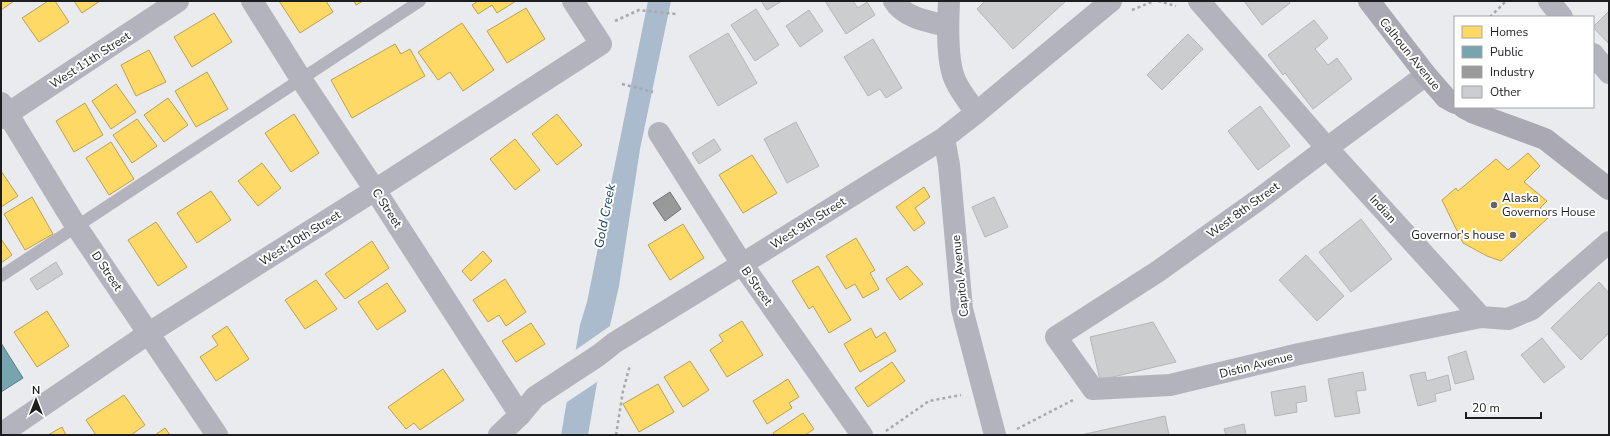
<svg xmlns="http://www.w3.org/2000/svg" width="1610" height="436" viewBox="0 0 1610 436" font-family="'Nunito Sans',sans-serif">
<rect width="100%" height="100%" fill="#e9ebee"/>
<path fill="#a9bbcc" d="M 648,1 L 671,1 L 640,149 L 619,286 L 597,383 L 588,435 L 561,435 L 580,325 L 587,302 Z"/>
<path fill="#e9ebee" d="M 613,324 L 600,380 L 564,404 L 574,351 Z"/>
<path fill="#ffd966" stroke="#bba151" d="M 1,1 L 14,1 L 1,10 Z
M 48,1 L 55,1 L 69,22 L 39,42 L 22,18 Z
M 74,1 L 100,1 L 82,13 Z
M 279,1 L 326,1 L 333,12 L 300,33 Z
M 354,1 L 363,1 L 356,5 Z
M 478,1 L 516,1 L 497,13 L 492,5 L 478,14 L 472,5 Z
M 526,8 L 545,39 L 507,63 L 487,31 Z
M 214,13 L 232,42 L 192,67 L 174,37 Z
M 462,23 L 494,70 L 463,91 L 450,72 L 438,80 L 418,52 Z
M 395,44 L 401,54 L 410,49 L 425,76 L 352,118 L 331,80 Z
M 149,50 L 166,82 L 136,96 L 121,65 Z
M 207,72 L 228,109 L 196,127 L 175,91 Z
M 116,84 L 136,112 L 111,129 L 92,101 Z
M 168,98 L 188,125 L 164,142 L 144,115 Z
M 85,103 L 103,135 L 74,152 L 56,121 Z
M 294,114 L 319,153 L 291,172 L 265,133 Z
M 557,114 L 582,145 L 557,165 L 532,134 Z
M 137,119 L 157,146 L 132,163 L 113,135 Z
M 515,139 L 540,170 L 515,190 L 490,159 Z
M 111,142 L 134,179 L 109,195 L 86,158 Z
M 1528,153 L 1540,166 L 1524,182 L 1547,201 L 1540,208 L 1549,217 L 1501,261 L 1487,256 L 1463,243 L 1442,200 L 1456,188 L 1458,191 L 1496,159 L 1508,170 Z
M 752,155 L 777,193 L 743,213 L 719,175 Z
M 262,163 L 281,188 L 258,206 L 238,181 Z
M 1,171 L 18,196 L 1,207 Z
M 924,187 L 930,197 L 915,208 L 925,223 L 914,231 L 896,207 Z
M 211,191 L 231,220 L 197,243 L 177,213 Z
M 32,197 L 53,234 L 25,250 L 4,214 Z
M 156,222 L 187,267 L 158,286 L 128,240 Z
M 683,224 L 704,258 L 670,280 L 648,245 Z
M 856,238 L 875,270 L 870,273 L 879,289 L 863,298 L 855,284 L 846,289 L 826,256 Z
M 1,239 L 12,255 L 1,263 Z
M 372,241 L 389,268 L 345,299 L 325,274 Z
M 483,251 L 492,261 L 471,281 L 462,271 Z
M 818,266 L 851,320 L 829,333 L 813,306 L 809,309 L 792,281 Z
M 907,266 L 923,284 L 900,300 L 886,279 Z
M 505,279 L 526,312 L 506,326 L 499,315 L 488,322 L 473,300 Z
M 316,280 L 337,309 L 305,329 L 285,300 Z
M 387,283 L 406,311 L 377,330 L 358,302 Z
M 47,311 L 69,346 L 37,367 L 14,332 Z
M 742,321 L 763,355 L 727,377 L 710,350 L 723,341 L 719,335 Z
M 531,323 L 545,344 L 516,362 L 502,341 Z
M 227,326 L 249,359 L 216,381 L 200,357 L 218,345 L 212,336 Z
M 871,328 L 876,338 L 885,332 L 896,351 L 860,372 L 844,344 Z
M 690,361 L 709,390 L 683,407 L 664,377 Z
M 892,362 L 905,381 L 868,407 L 855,388 Z
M 443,369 L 464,400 L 420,430 L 414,423 L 406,429 L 388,407 Z
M 788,379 L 799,397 L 789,403 L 792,408 L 767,424 L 753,401 Z
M 658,384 L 674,412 L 639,432 L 623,404 Z
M 124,395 L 145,425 L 131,435 L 96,435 L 86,420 Z
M 803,413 L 814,429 L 805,435 L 774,435 L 773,433 Z
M 62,427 L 66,435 L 48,435 Z
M 165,428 L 170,435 L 155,435 Z"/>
<path fill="#76a5af" stroke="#5b7c84" d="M 1,343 L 23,378 L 1,392 Z"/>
<path fill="#999" stroke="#747474" d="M 670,192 L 681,209 L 665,221 L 653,203 Z"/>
<path fill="#cccdcf" stroke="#b5b6b8" d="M 761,1 L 782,1 L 767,10 Z
M 825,1 L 853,1 L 858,8 L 867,2 L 875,15 L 846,34 Z
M 985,1 L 1066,1 L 1013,49 L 977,9 Z
M 1244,1 L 1288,1 L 1290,3 L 1262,25 Z
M 756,9 L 779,45 L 755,61 L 731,25 Z
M 809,10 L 823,31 L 800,47 L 786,26 Z
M 1609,11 L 1609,44 L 1593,27 Z
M 1314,20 L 1328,38 L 1315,49 L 1328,65 L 1337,58 L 1352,79 L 1313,109 L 1285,73 L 1283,75 L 1268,55 Z
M 728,33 L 757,83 L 718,106 L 689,56 Z
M 1188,34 L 1203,49 L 1162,90 L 1147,75 Z
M 873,39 L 902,88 L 886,98 L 880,89 L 868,96 L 844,57 Z
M 1260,106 L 1290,146 L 1258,170 L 1228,131 Z
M 796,122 L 819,166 L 787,183 L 764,139 Z
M 714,139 L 721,150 L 699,164 L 692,153 Z
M 994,197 L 1008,227 L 985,237 L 972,207 Z
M 1361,219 L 1392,259 L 1351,292 L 1319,252 Z
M 1306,255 L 1344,296 L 1317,321 L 1279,280 Z
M 56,262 L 63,274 L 37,290 L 30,279 Z
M 1599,282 L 1609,293 L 1609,333 L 1581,360 L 1551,328 Z
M 1153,322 L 1176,362 L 1100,380 L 1090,337 Z
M 1542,338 L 1565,367 L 1544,383 L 1521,355 Z
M 1466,351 L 1474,379 L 1455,384 L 1448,357 Z
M 1363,372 L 1366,390 L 1356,391 L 1360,413 L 1335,417 L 1328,379 Z
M 1425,372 L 1427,381 L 1448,375 L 1451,390 L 1435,394 L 1436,401 L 1418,406 L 1410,375 Z
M 1305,386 L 1307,401 L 1296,403 L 1297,412 L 1275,416 L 1271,392 Z
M 1165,416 L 1169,435 L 1081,435 Z
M 1244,424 L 1246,435 L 1226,435 L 1224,429 Z"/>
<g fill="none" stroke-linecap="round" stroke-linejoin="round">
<path stroke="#a8a8ae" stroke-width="2.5" stroke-dasharray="3 3" stroke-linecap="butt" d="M 1158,1 L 1176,6
M 1132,10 L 1154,1
M 1490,17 L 1506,1
M 615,21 L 639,10 L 676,14
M 622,84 L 653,92
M 1017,429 L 1073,400
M 886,431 L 929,401 L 961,395
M 616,435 L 623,391 L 630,365"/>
<path stroke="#b3b3bd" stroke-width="12" d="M 1,276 L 420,1"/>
<path stroke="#b3b3bd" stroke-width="22" d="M 252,1 L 301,79 L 375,190 L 520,415
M 894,1 C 904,18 930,22 948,26
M 1549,1 L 1562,17
M 1593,54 L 1609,73
M 1,103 L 76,226 L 217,435
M 1,118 L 178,1
M 659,133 L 742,264 L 862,435
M 1481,317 L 1299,354 L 1170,385 L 1093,389 L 1056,337 L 1157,272 L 1258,200 L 1327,148 L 1481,317 L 1508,319 L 1532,309 L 1609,242
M 1,434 L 149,333 L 375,190 L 601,44 L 573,1"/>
<path stroke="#b3b3bd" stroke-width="22" d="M 949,1 C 948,22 946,63 956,82 C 961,93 970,103 976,113
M 1199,1 L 1327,148 L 1426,75
M 944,138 L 949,165 L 962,309 L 995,435
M 499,435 L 520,415 L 535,397 L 599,355 L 614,343 L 731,271 L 944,138 L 976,113 L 1111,1"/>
<path stroke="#a9a8b3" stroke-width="22" d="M 1369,1 L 1426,75 L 1446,98 L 1455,103
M 1463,107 L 1474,113 L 1545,139 L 1609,189"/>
</g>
<g fill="#646567" stroke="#fff" stroke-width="1.5">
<circle cx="1494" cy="205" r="4"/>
<circle cx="1513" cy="235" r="4"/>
</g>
<g text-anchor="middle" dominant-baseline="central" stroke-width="4" stroke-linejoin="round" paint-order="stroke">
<g font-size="12" fill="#1c1d1f" stroke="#fff">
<text transform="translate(1410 54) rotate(51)">Calhoun Avenue</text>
<text transform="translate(90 60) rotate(-33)">West 11th Street</text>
<text transform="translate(387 208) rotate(57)">C Street</text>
<text transform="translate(1383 209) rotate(48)">Indian</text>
<text transform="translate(1243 210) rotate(-36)">West 8th Street</text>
<text transform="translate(808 223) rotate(-32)">West 9th Street</text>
<text transform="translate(300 238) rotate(-32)">West 10th Street</text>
<text transform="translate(107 271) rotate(56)">D Street</text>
<text transform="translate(960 276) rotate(-96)">Capitol Avenue</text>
<text transform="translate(757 286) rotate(55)">B Street</text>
<text transform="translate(1256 365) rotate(-14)">Distin Avenue</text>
</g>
<g font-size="12" fill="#1c1d1f" stroke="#fff" text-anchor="start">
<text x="1502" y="198">Alaska<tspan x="1502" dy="14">Governors House</tspan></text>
<text x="1505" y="235" text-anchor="end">Governor's house</text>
</g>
<g font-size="13" font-style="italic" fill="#103c5c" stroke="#fff">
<text transform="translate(605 216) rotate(-79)">Gold Creek</text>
</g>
</g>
<rect width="1610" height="436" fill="none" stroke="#1c1d1f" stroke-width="4"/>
<rect x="1454" y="16" width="140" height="92" fill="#ffffff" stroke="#a4a5a5"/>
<rect x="1462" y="26" width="20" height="12" fill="#ffd966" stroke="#a4a5a5"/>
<text x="1490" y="36" font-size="12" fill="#1c1d1f">Homes</text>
<rect x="1462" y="46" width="20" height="12" fill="#76a5af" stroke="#a4a5a5"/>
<text x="1490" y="56" font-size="12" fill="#1c1d1f">Public</text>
<rect x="1462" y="66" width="20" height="12" fill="#999999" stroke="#a4a5a5"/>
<text x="1490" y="76" font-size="12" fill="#1c1d1f">Industry</text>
<rect x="1462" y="86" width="20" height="12" fill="#cccdcf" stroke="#a4a5a5"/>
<text x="1490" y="96" font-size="12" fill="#1c1d1f">Other</text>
<g transform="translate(36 400)" stroke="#ffffff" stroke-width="3" paint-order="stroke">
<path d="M0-3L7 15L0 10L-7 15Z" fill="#1c1d1f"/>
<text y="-6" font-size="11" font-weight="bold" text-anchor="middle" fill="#1c1d1f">N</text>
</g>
<path d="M1466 412v6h75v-6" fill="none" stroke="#1c1d1f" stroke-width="2"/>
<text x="1472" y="412" font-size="12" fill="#1c1d1f" stroke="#ffffff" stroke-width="3" paint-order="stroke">20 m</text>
</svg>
